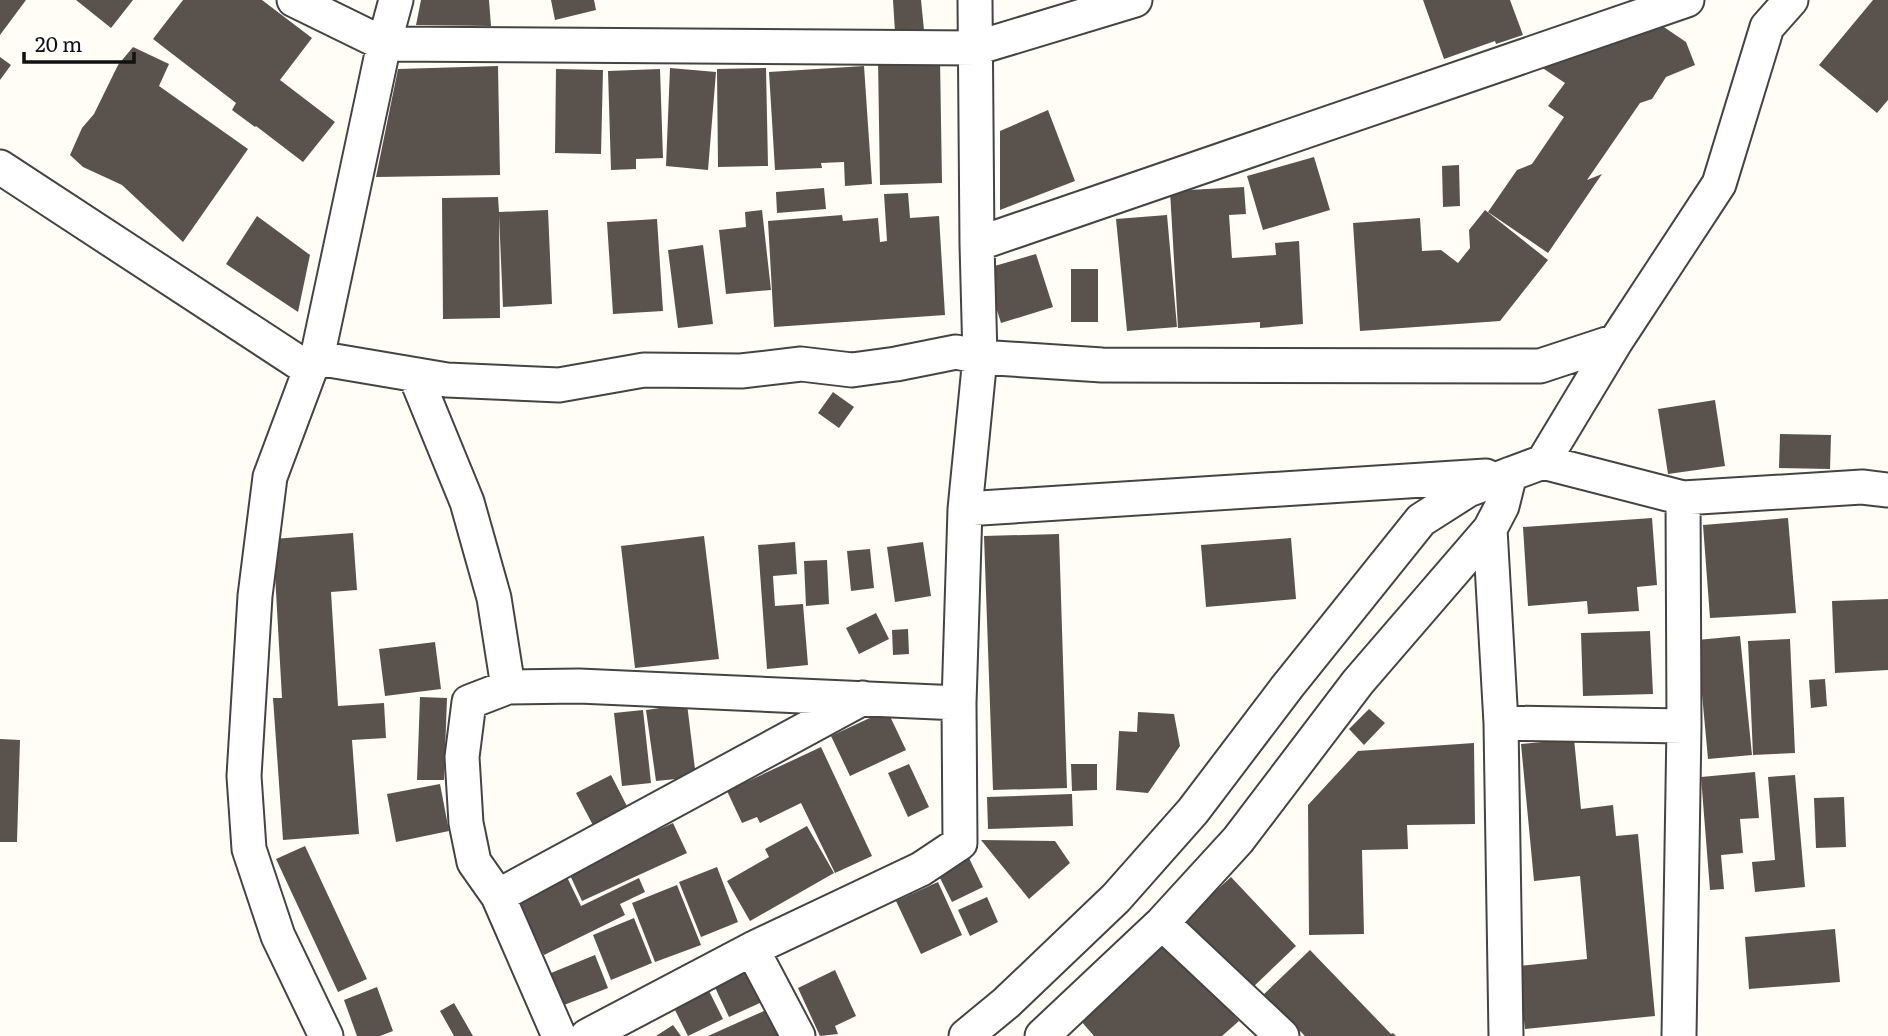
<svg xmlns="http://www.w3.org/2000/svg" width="1888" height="1036" viewBox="0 0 1888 1036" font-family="Literata,serif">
<rect width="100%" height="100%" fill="#fffdf5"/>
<path fill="#5a524d" d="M 0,0 L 26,0 L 0,35 Z
M 76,0 L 133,0 L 111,28 Z
M 183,0 L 262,0 L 312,38 L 280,80 L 335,122 L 303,162 L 256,126 L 255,127 L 232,110 L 236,103 L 153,39 Z
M 421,0 L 489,0 L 491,26 L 416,25 Z
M 551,0 L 594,0 L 596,10 L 555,20 Z
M 893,0 L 921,0 L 924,30 L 895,32 Z
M 1423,0 L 1510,0 L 1523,35 L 1496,44 L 1495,41 L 1444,59 Z
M 1873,0 L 1888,0 L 1888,100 L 1877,113 L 1819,65 Z
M 1655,21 L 1686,42 L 1695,65 L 1666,77 L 1652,99 L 1640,103 L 1587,180 L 1602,174 L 1548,253 L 1488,212 L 1517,170 L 1532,164 L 1564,117 L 1548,106 L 1565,83 L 1541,67 Z
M 133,47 L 169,64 L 159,86 L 248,149 L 183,242 L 122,185 L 83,167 L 70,155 L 82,128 L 94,114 L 118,65 Z
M 0,57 L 11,65 L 0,80 Z
M 940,58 L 942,183 L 880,185 L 878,59 Z
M 498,66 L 500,175 L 376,177 L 398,69 Z
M 864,66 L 872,184 L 845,186 L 844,162 L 821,163 L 822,168 L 775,170 L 769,72 Z
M 670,68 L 716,72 L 708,170 L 666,166 Z
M 766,68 L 768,166 L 718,167 L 717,69 Z
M 556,69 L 603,70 L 601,154 L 555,153 Z
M 660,69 L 663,158 L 636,159 L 636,169 L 611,170 L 608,71 Z
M 1048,110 L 1075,181 L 1000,210 L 1000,131 Z
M 1314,157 L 1330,210 L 1263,230 L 1247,176 Z
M 1459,165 L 1460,206 L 1443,207 L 1442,166 Z
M 1244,187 L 1246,214 L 1229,215 L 1232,258 L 1276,255 L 1275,243 L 1299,241 L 1303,324 L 1260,328 L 1260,322 L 1178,328 L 1170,191 Z
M 824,188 L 826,209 L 777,213 L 776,192 Z
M 908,193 L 910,218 L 939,216 L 945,315 L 774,327 L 768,221 L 842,215 L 843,221 L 878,218 L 880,242 L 887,241 L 884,194 Z
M 498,197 L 499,212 L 548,210 L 552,304 L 503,307 L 499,215 L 500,318 L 443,319 L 442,198 Z
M 762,210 L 771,290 L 726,294 L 719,230 L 746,227 L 745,212 Z
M 1485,210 L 1548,260 L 1500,321 L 1360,331 L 1353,223 L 1420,218 L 1422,251 L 1441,250 L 1458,263 L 1470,248 L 1469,230 Z
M 1167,215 L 1177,327 L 1127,331 L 1116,219 Z
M 257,216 L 310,255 L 298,312 L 226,264 Z
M 657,219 L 663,311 L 613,314 L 607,222 Z
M 703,245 L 713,324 L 678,328 L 668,250 Z
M 1036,254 L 1053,307 L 1001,323 L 984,269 Z
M 1071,269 L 1098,269 L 1098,322 L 1071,322 Z
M 833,392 L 854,407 L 839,428 L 818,413 Z
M 1715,400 L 1725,466 L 1668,474 L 1658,409 Z
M 1780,434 L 1831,435 L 1830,469 L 1779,468 Z
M 1652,518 L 1657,585 L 1637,587 L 1639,611 L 1588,614 L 1587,601 L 1528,606 L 1523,527 Z
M 1788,518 L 1796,613 L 1710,618 L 1703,525 Z
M 353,533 L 357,590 L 331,592 L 338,706 L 384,703 L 386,738 L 352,740 L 359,834 L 283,840 L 273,698 L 282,698 L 273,539 Z
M 1059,534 L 1067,788 L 993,790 L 984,536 Z
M 704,536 L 719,659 L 635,668 L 621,546 Z
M 1291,538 L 1296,599 L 1206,607 L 1201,545 Z
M 795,542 L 797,574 L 773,576 L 775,606 L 803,604 L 808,665 L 767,669 L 758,545 Z
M 923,542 L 931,596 L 895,602 L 887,547 Z
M 870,549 L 874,588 L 851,591 L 847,551 Z
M 827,560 L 829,604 L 806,606 L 804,561 Z
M 1888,599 L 1888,670 L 1835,673 L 1832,601 Z
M 876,613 L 889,639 L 859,654 L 846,628 Z
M 908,629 L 909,654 L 893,655 L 892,630 Z
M 1650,631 L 1653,694 L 1583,696 L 1581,633 Z
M 1740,636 L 1752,755 L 1708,759 L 1697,640 Z
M 1790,639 L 1795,753 L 1753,755 L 1748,641 Z
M 435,642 L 441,689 L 385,696 L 379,649 Z
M 1825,679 L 1827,706 L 1811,708 L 1809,680 Z
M 420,697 L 447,698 L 444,780 L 417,780 Z
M 687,704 L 696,777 L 656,781 L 646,710 Z
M 1369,709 L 1385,723 L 1364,745 L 1349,729 Z
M 643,710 L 651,783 L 622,786 L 614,713 Z
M 887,710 L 906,750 L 850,776 L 831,736 Z
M 1138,712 L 1174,714 L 1180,746 L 1148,793 L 1116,790 L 1119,731 L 1137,732 Z
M 0,739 L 20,740 L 17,842 L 0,842 Z
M 1574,739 L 1581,809 L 1613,805 L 1616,836 L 1638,834 L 1655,1016 L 1525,1029 L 1518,966 L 1587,959 L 1580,876 L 1534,881 L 1521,744 Z
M 1474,743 L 1475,824 L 1407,825 L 1408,849 L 1362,850 L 1364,934 L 1309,935 L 1308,805 L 1358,751 Z
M 821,747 L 872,856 L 835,873 L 801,803 L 760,823 L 757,817 L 742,823 L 727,791 Z
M 909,764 L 929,807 L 908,817 L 888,773 Z
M 1071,764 L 1097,764 L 1097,790 L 1072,791 Z
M 1755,772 L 1759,818 L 1740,819 L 1743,853 L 1721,855 L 1724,889 L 1710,890 L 1701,777 Z
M 611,775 L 630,812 L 595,829 L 576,793 Z
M 1795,775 L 1805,887 L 1755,892 L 1752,862 L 1775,860 L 1768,777 Z
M 440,784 L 449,831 L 396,842 L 387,794 Z
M 1072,794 L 1073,826 L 988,829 L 987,797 Z
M 1844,797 L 1846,847 L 1816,848 L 1814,798 Z
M 673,823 L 687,853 L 582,901 L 568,871 Z
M 807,826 L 834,873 L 750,921 L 727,881 L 769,857 L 765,849 Z
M 981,840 L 1055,841 L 1070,863 L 1029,899 Z
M 305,846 L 367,979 L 338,992 L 276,859 Z
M 968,856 L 983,887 L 952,902 L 936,870 Z
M 717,867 L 738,922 L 701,937 L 679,882 Z
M 565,873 L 581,906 L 639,878 L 645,892 L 620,904 L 625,915 L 544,955 L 516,896 Z
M 1231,877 L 1296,946 L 1250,990 L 1184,920 Z
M 938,882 L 962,935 L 921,954 L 896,901 Z
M 677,885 L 701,945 L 655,962 L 632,903 Z
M 987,897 L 998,922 L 970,936 L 958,910 Z
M 634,918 L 652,963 L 611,980 L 593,935 Z
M 1835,929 L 1840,982 L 1749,989 L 1745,937 Z
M 1165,943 L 1203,986 L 1205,984 L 1239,1021 L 1222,1036 L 1094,1036 L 1074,1013 L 1121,983 Z
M 1310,950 L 1391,1034 L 1393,1033 L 1396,1036 L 1305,1036 L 1300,1031 L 1298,1033 L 1262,996 Z
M 595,955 L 608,988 L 564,1005 L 551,973 Z
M 744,964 L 762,1002 L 729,1017 L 711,979 Z
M 835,970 L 856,1016 L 835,1026 L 838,1034 L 820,1036 L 798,988 Z
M 377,987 L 393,1031 L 380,1036 L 357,1036 L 344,1000 Z
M 707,987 L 723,1019 L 688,1036 L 672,1004 Z
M 454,1003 L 473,1036 L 454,1036 L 440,1011 Z
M 766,1010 L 778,1036 L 708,1036 Z
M 673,1025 L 681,1036 L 656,1036 Z"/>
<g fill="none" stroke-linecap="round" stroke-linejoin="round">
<defs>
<path id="street" d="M 294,0 L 384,44 L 976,48 L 1135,0
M 0,167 L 310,370
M 977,244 L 1687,0
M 317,358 L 447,380 L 559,385 L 644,370 L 741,371 L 801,364 L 852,370 L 896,364 L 956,352 L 980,357 L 1102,365 L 1540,366 L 1616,341
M 415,375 L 467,502 L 494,598 L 508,687
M 1543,462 L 1616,341 L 1719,184 L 1767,27 L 1791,0
M 965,509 L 1486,476
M 1490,529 L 1501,723 L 1684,726
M 959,703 L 965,509 L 980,357 L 977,244 L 975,0
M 1501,723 L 1506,1036
M 498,896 L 863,698
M 1162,923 L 1282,1036
M 752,949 L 798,1036
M 326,1036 L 278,936 L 249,849 L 244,776 L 255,596 L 270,477 L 310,370 L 317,358 L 384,44 L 396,0
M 559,1036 L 498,896 L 474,862 L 466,823 L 462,757 L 469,702 L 508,687 L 579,686 L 959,703 L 960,843 L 921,869 L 752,949 L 587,1036
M 966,1036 L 1006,1003 L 1116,898 L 1193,811 L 1287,687 L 1421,520 L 1468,490 L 1543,462 L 1683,498 L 1862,487 L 1888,490
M 1042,1036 L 1162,923 L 1238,840 L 1358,682 L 1490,529 L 1502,506 L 1510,474
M 1679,1036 L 1684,726 L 1683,498"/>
</defs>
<use href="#street" stroke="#444" stroke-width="37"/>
<use href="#street" stroke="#fff" stroke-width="33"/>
</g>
<path d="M24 52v10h110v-10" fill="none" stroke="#111111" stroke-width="3.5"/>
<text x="35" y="52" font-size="21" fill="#111111" stroke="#ffffff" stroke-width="5" paint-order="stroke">20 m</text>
</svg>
